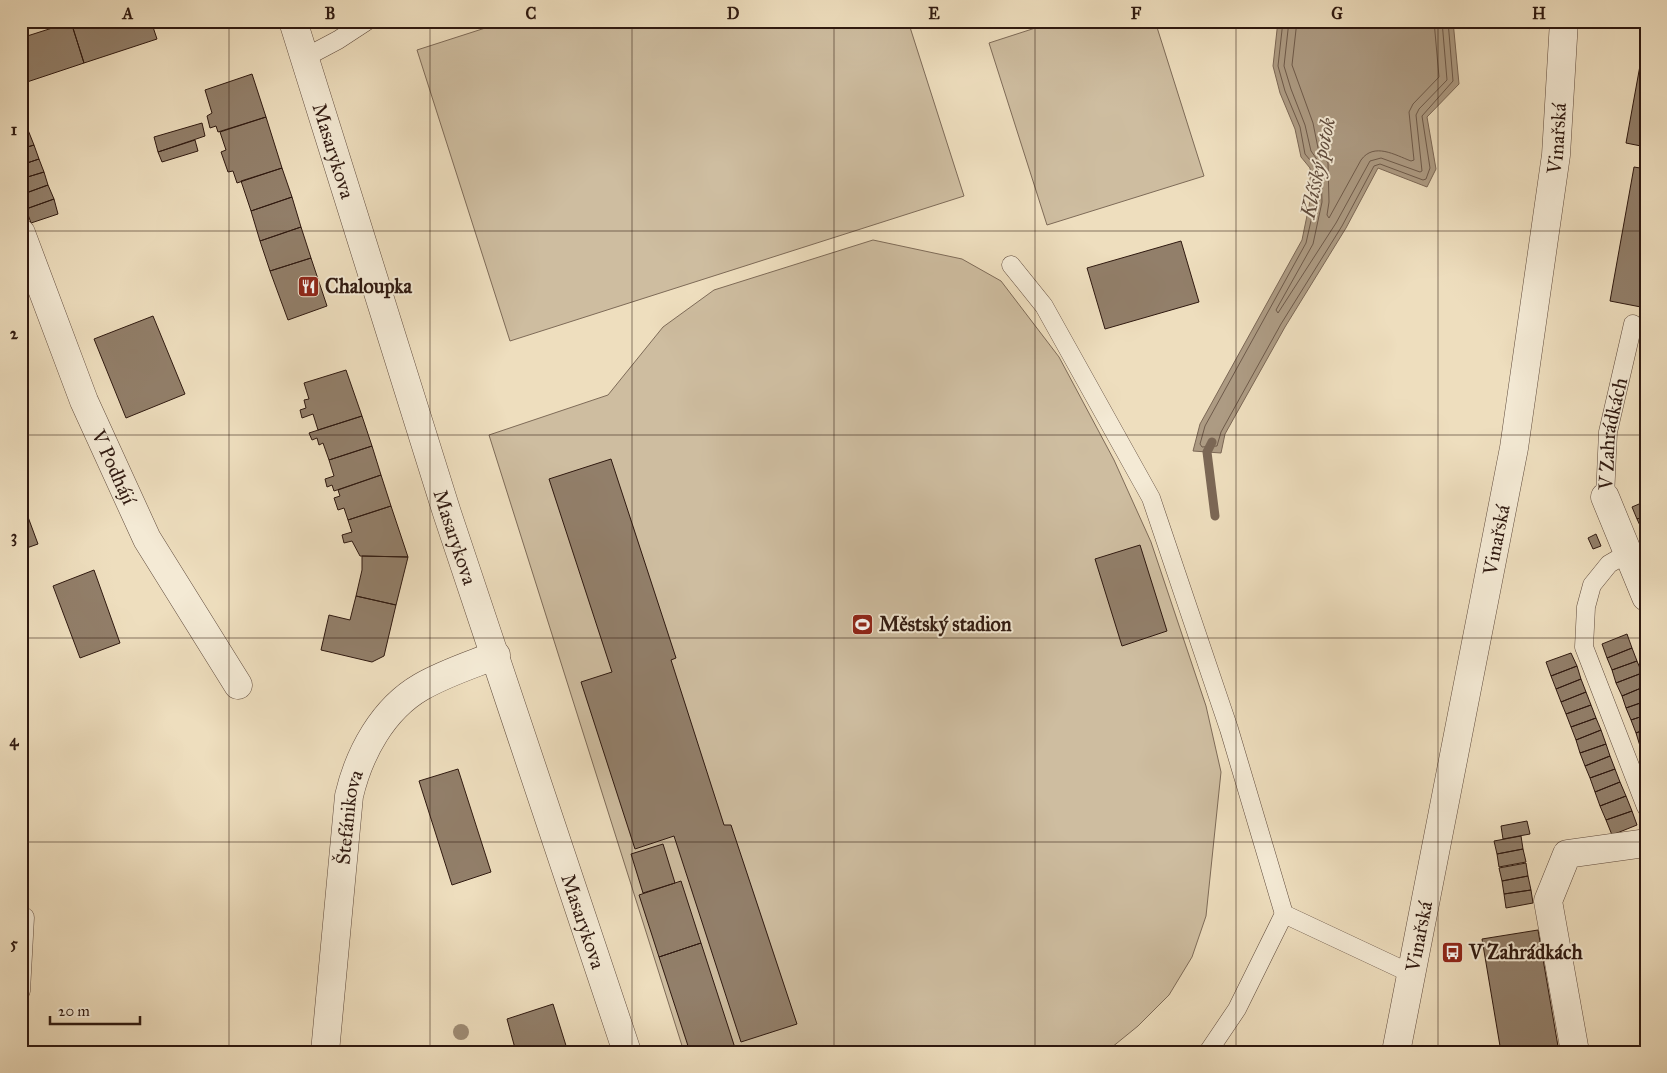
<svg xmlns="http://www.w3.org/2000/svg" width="1667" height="1073" viewBox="0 0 1667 1073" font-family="'IM FELL Great Primer',serif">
<rect width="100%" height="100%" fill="#eedebe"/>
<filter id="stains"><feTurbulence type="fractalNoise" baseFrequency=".004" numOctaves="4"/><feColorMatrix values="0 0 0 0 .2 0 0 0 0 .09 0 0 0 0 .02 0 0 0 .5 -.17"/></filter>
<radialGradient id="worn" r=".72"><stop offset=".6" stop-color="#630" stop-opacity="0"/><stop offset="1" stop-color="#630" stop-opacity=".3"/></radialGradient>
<path fill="#cebda0" stroke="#7e6b58" d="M 507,21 L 908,21 L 964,196 L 510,341 L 417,50 Z
M 1057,21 L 1155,21 L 1204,176 L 1047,225 L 989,43 Z
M 873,240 L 962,259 L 1001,281 L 1059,357 L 1114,460 L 1151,542 L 1206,706 L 1221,772 L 1206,916 L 1192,957 L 1169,995 L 1138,1026 L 1106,1052 L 684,1052 L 489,435 L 608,395 L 663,327 L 714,290 Z"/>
<path fill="#ad9b83" stroke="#7b6755" d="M 1278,21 L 1453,21 L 1459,84 L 1427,117 L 1436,169 L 1427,187 L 1378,168 L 1346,228 L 1285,327 L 1225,434 L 1221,453 L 1193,451 L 1200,424 L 1302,240 L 1310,201 L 1310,168 L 1301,157 L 1295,129 L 1280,93 L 1273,66 Z"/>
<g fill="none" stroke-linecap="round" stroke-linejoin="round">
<path stroke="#6e5a4a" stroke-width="1" d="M 1283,21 L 1278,66 L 1285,91 L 1300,127 L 1305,154 L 1315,166 L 1315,203 L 1306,243 L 1205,426 L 1200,444 L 1202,447 L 1217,446 L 1221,432 L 1281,324 L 1342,226 L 1374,166 L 1380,164 L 1423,180 L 1426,179 L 1430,168 L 1422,116 L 1453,81 L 1448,21
M 1289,21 L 1284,66 L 1291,89 L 1305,125 L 1311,151 L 1321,165 L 1322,202 L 1313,244 L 1276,310 L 1278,313 L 1336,223 L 1370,161 L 1381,158 L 1420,172 L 1422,171 L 1416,115 L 1419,109 L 1447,80 L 1442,21
M 1297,21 L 1292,65 L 1313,123 L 1318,148 L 1328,163 L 1329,202 L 1327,215 L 1329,218 L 1361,160 C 1374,142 1395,155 1411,161 L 1414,160 L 1409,112 L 1413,104 L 1439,77 L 1434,21"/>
<path stroke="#7b6755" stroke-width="9" d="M 1212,442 L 1207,452 L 1215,516"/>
</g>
<path fill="#927f6a" stroke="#2f1910" d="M 151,21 L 157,39 L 84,63 L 71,22 Z
M 71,22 L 84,63 L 21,84 L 21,38 Z
M 1641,60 L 1646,61 L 1646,147 L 1626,143 Z
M 252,74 L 266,117 L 218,132 L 216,126 L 210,128 L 207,116 L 212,113 L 205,90 Z
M 23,117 L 28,130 L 21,132 L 21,118 Z
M 266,117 L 282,168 L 237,183 L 233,171 L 228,172 L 221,152 L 226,150 L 220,132 Z
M 202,123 L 205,136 L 158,152 L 154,137 Z
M 28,130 L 34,145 L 21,149 L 21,132 Z
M 195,140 L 198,151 L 162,162 L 158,152 Z
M 34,145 L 39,159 L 21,165 L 21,149 Z
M 39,159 L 44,172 L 21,179 L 21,165 Z
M 1634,167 L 1646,169 L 1646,308 L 1610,301 Z
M 282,168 L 292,197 L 251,211 L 241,181 Z
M 44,172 L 48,185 L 23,194 L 21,179 Z
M 48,185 L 54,199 L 26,209 L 21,195 Z
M 292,197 L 301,227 L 260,241 L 251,211 Z
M 54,199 L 58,214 L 31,223 L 26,209 Z
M 301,227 L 311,258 L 270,271 L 260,241 Z
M 1181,241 L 1199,302 L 1105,329 L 1087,268 Z
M 311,258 L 327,306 L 288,320 L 270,271 Z
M 153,316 L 185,394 L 126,418 L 94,339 Z
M 346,370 L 362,416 L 318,430 L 313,414 L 302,418 L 300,410 L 306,408 L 304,400 L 309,399 L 304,383 Z
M 362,416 L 372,446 L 329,460 L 323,443 L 319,445 L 317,438 L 312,440 L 309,433 Z
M 372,446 L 381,475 L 334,491 L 332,485 L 327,487 L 325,479 L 334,476 L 329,460 Z
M 611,459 L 676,658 L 671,660 L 724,825 L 731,825 L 797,1024 L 741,1042 L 674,836 L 635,849 L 581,682 L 612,672 L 549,479 Z
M 381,475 L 391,506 L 348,520 L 344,508 L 338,510 L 334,498 L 340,496 L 338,490 Z
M 21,498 L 38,544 L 21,550 Z
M 1646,501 L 1646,516 L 1637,519 L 1632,507 Z
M 391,506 L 408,557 L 360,556 L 352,541 L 344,543 L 342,535 L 352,532 L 348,520 Z
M 1646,516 L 1646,530 L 1643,532 L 1637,519 Z
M 1596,534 L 1601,546 L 1593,549 L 1588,538 Z
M 1140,545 L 1167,631 L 1122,646 L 1095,559 Z
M 362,556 L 408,557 L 396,605 L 356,596 L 362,570 Z
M 94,570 L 120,643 L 80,658 L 53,586 Z
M 356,596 L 396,605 L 384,656 L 372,662 L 321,650 L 329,615 L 350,620 Z
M 1627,634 L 1632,648 L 1607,658 L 1602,644 Z
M 1632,648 L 1637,661 L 1612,670 L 1607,658 Z
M 1571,653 L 1577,666 L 1551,676 L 1546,662 Z
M 1637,661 L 1642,673 L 1616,683 L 1612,670 Z
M 1577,666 L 1581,679 L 1556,689 L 1551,676 Z
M 1642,673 L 1646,686 L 1622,696 L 1616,683 Z
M 1581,679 L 1586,692 L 1561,702 L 1556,689 Z
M 1646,686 L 1646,701 L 1626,708 L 1622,696 Z
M 1586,692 L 1591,705 L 1566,714 L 1561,702 Z
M 1646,701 L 1646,715 L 1631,720 L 1626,708 Z
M 1591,705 L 1596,718 L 1571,727 L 1566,714 Z
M 1646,715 L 1646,729 L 1636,733 L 1631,720 Z
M 1596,718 L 1601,730 L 1576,740 L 1571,727 Z
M 1646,729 L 1646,744 L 1640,746 L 1636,733 Z
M 1601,730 L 1606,744 L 1580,753 L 1576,740 Z
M 1606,744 L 1610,756 L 1585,766 L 1580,753 Z
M 1610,756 L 1615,769 L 1590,778 L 1585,766 Z
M 458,769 L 491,872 L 452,885 L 419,781 Z
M 1615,769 L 1620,782 L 1595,792 L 1590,778 Z
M 1620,782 L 1626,796 L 1600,806 L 1595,792 Z
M 1626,796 L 1632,811 L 1606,820 L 1600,806 Z
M 1632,811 L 1637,825 L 1612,835 L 1606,820 Z
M 1527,821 L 1530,834 L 1503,839 L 1501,826 Z
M 1521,836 L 1523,849 L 1497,854 L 1494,841 Z
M 663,844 L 675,883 L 643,893 L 631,854 Z
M 1523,849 L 1526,862 L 1499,867 L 1497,854 Z
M 1526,863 L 1528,876 L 1502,881 L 1499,868 Z
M 1528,876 L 1531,890 L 1504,894 L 1502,881 Z
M 681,881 L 701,943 L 659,957 L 639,895 Z
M 1531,890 L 1533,903 L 1506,908 L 1504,894 Z
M 1538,930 L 1559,1052 L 1501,1052 L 1482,939 Z
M 701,943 L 736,1051 L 734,1052 L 690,1052 L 659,957 Z
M 553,1004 L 568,1052 L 516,1052 L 507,1019 Z"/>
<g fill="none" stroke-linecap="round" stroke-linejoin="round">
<defs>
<g id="service">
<path d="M 304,58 L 338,40 L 367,21"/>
<path d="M 1011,265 L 1044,306 L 1151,498 L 1229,729 L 1284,914 L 1412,974"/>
<path id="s1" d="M 1605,497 L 1608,432 L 1633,324"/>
<path d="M 1628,553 L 1609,564 L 1592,585 L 1586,607 L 1584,647 L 1646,807"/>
<path d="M 21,991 L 25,917"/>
<path d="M 1208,1052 L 1237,1009 L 1284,914"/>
</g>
<g id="minor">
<path id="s2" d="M 21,233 L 84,401 L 147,539 L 238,685"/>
<path d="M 1605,497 L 1646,597"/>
<path id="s3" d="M 1396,1052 L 1514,448 L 1556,155 L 1564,21"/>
<path d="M 1575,1052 L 1548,901 L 1567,854 L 1646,843"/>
</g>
<g id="tertiary">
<path id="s4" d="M 293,21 L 447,513 L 627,1052"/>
<path id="s5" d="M 325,1052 L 349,796 C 359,753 383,709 421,687 C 445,673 471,665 496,655"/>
</g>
</defs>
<use href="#service" stroke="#5f4a3c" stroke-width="19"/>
<use href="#minor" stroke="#5f4a3c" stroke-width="29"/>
<use href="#tertiary" stroke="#5f4a3c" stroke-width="29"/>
<use href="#service" stroke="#f4ead5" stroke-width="18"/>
<use href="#minor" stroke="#f4ead5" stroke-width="28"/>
<use href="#tertiary" stroke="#f4ead5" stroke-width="28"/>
</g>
<circle fill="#9f8d76" cx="461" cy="1032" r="8"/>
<path fill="none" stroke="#2f1910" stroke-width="1" stroke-opacity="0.55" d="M 229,21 L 229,1052M 430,21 L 430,1052M 632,21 L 632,1052M 834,21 L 834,1052M 1035,21 L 1035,1052M 1236,21 L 1236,1052M 1438,21 L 1438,1052M 21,231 L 1646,231M 21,435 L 1646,435M 21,638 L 1646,638M 21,842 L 1646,842"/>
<defs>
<symbol id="restaurant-square" viewBox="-11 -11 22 22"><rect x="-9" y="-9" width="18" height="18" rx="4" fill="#8f2418" stroke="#f4ead5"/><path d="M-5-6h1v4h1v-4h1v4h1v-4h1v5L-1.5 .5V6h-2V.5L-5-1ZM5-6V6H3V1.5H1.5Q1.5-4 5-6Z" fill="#fff"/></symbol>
<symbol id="stadium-square" viewBox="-11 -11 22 22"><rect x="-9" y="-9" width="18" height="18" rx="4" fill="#8f2418" stroke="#f4ead5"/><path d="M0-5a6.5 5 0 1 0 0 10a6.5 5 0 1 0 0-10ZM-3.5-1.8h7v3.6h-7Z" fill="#fff"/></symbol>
<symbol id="bus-square" viewBox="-11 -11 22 22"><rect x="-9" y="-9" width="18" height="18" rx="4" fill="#8f2418" stroke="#f4ead5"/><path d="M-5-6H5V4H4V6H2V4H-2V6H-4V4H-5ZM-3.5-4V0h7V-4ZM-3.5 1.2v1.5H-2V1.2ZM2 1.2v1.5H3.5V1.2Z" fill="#fff"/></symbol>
</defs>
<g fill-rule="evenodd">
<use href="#restaurant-square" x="296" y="274" width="25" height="25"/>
<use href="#stadium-square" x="850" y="612" width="25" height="25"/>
<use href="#bus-square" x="1440" y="940" width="25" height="25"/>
</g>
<g text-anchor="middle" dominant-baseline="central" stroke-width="4" stroke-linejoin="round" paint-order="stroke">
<g font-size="20" fill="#2f1910" stroke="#f4ead5">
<text stroke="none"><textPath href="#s3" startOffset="928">Vinařská</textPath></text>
<text stroke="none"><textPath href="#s4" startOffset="136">Masarykova</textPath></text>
<text stroke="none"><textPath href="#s1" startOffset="64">V Zahrádkách</textPath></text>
<text stroke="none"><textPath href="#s2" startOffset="252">V Podhájí</textPath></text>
<text stroke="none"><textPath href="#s4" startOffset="541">Masarykova</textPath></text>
<text stroke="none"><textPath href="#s3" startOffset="522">Vinařská</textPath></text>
<text stroke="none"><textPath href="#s5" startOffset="236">Štefánikova</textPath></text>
<text stroke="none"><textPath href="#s4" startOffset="946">Masarykova</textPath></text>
<text stroke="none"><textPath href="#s3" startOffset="118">Vinařská</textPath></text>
</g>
<g font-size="20" font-weight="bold" fill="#2f1910" stroke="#f4ead5" text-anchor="start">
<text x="325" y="286">Chaloupka</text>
<text x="879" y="624">Městský stadion</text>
<text x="1469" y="952">V Zahrádkách</text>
</g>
<g font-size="21" font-style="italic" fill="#614d3e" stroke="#f4ead5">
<text transform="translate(1318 168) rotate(-78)">Klíšský potok</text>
</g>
</g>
<rect width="1667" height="1073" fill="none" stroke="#eedebe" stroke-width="55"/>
<path d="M50 1016v8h90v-8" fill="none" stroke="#2f1910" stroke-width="2.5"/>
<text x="58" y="1016" font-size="15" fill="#2f1910" stroke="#f4ead5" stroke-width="4" paint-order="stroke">20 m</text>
<rect x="28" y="28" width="1612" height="1018" fill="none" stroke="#2f1910" stroke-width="2"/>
<g font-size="16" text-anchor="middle" font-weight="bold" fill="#2f1910">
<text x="128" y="19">A</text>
<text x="330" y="19">B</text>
<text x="531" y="19">C</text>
<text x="733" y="19">D</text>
<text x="934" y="19">E</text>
<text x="1136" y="19">F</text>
<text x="1337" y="19">G</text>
<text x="1539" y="19">H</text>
<text x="14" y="135">1</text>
<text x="14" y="339">2</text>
<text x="14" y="542">3</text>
<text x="14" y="746">4</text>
<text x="14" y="949">5</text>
</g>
<rect width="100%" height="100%" filter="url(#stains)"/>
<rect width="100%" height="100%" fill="url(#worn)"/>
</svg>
